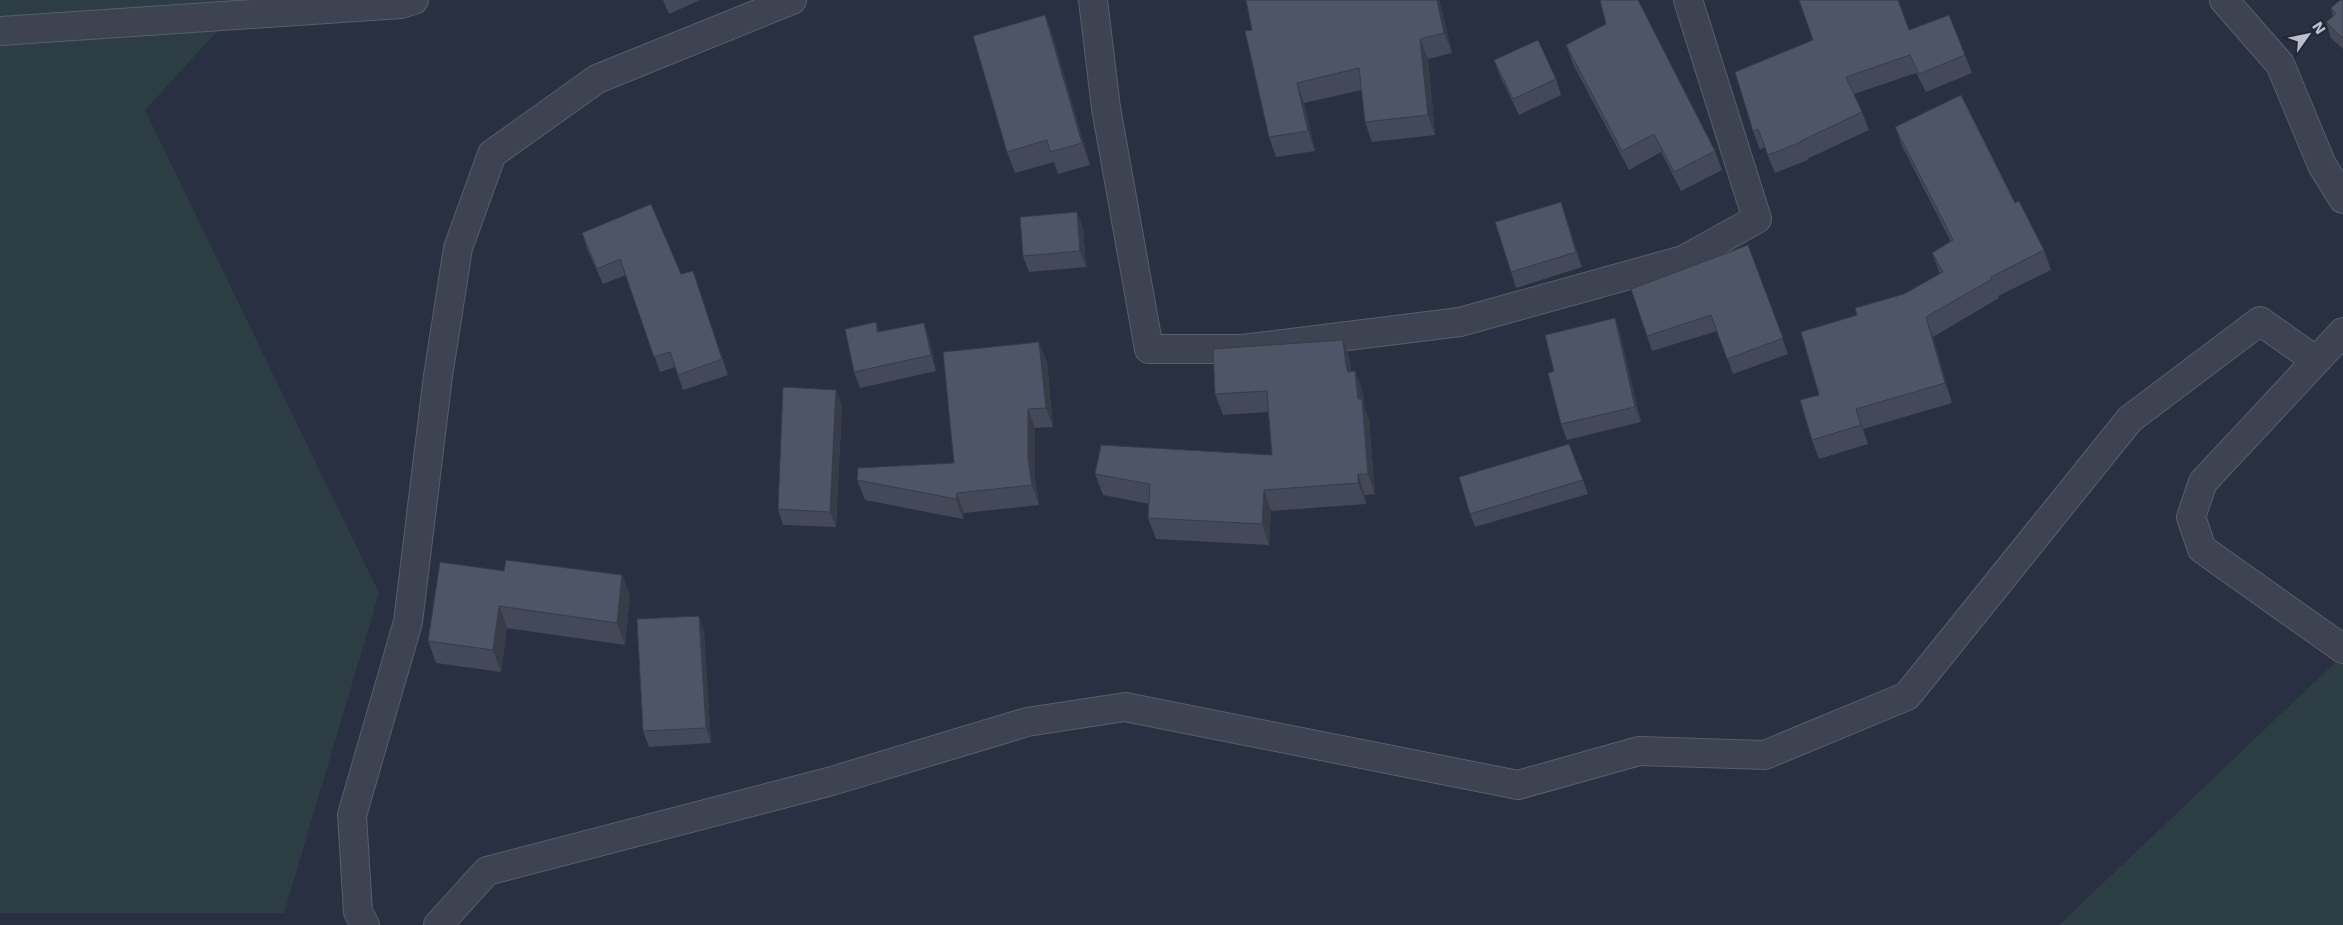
<svg xmlns="http://www.w3.org/2000/svg" width="2343" height="925" viewBox="0 0 2343 925" font-family="'DejaVu Sans',sans-serif">
<rect width="100%" height="100%" fill="#293041"/>
<path fill="#2c3e43" d="M 0,0 L 246,0 L 145,110 L 379,593 L 284,913 L 0,913 Z
M 2343,655 L 2343,925 L 2059,925 Z"/>
<g fill="none" stroke-linecap="round" stroke-linejoin="round">
<defs>
<path id="minor" d="M 1093,0 L 1106,108 L 1149,349 L 1242,349 L 1460,322 L 1683,260 L 1757,219 L 1688,0
M 2224,0 L 2280,64 L 2322,165 L 2343,199
M 0,31 L 401,4 L 414,0
M 2343,332 L 2203,482 L 2191,517 L 2202,549 L 2343,649
M 365,925 L 358,912 L 352,815 L 408,622 L 438,376 L 458,248 L 492,154 L 597,79 L 792,0
M 438,925 L 487,871 L 832,781 L 1027,722 L 1125,707 L 1518,785 L 1639,751 L 1765,755 L 1907,696 L 2130,419 L 2260,321 L 2315,360"/>
</defs>
<use href="#minor" stroke="#585e6b" stroke-width="30"/>
<use href="#minor" stroke="#3d4351" stroke-width="28"/>
</g>
<path fill="#434959" d="M 663,0 L 700,0 L 669,14 Z
M 1246,0 L 1439,0 L 1452,53 L 1428,59 L 1435,135 L 1372,142 L 1365,122 L 1362,90 L 1304,103 L 1315,151 L 1276,157 L 1269,137 L 1252,30 Z
M 2343,0 L 2343,49 L 2331,38 L 2326,22 L 2333,16 L 2331,8 Z
M 1045,15 L 1053,37 L 1090,165 L 1058,174 L 1054,162 L 1015,173 L 1007,152 Z
M 1606,24 L 1715,151 L 1722,170 L 1681,191 L 1661,152 L 1629,170 L 1573,64 L 1566,45 Z
M 1909,30 L 1965,55 L 1972,73 L 1926,92 L 1916,73 L 1854,94 L 1862,112 L 1869,130 L 1807,159 L 1808,160 L 1775,173 L 1764,147 L 1760,150 L 1753,131 L 1813,40 Z
M 1494,60 L 1556,79 L 1561,95 L 1519,115 L 1500,76 Z
M 1895,127 L 2015,203 L 2044,250 L 2051,270 L 1998,296 L 1999,298 L 1933,337 L 1952,403 L 1863,429 L 1868,444 L 1819,459 L 1812,440 L 1819,395 L 1857,315 L 1904,294 L 1940,274 L 1932,253 L 1951,242 L 1902,146 Z
M 1566,217 L 1582,267 L 1516,288 L 1511,272 Z
M 1083,227 L 1086,267 L 1029,272 L 1023,256 Z
M 582,233 L 681,274 L 693,271 L 728,375 L 683,390 L 675,367 L 660,372 L 626,275 L 603,284 L 587,249 Z
M 1748,245 L 1788,354 L 1733,374 L 1717,331 L 1652,351 L 1647,336 Z
M 1615,318 L 1620,333 L 1641,422 L 1567,440 L 1561,424 L 1554,371 Z
M 876,322 L 879,332 L 929,338 L 936,371 L 860,388 L 854,372 Z
M 1343,340 L 1350,361 L 1351,372 L 1355,371 L 1363,392 L 1364,406 L 1369,420 L 1375,494 L 1365,495 L 1366,504 L 1271,511 L 1269,545 L 1156,539 L 1148,518 L 1149,504 L 1103,495 L 1095,474 L 1272,455 L 1268,412 L 1223,415 L 1215,394 Z
M 1047,362 L 1053,427 L 1035,428 L 1035,479 L 1039,505 L 964,513 L 963,519 L 865,500 L 857,480 L 954,463 Z
M 842,405 L 836,527 L 783,525 L 778,509 Z
M 1583,480 L 1588,494 L 1475,527 L 1470,514 Z
M 504,571 L 622,575 L 630,596 L 625,645 L 507,628 L 501,672 L 436,663 L 428,641 Z
M 704,631 L 711,743 L 649,747 L 643,731 Z"/>
<path fill="#373c48" d="M 1437,0 L 1439,0 L 1452,53 L 1444,33 Z
M 1045,15 L 1053,37 L 1090,165 L 1082,143 Z
M 1420,39 L 1428,59 L 1435,135 L 1428,115 Z
M 1297,83 L 1304,103 L 1315,151 L 1308,131 Z
M 1561,202 L 1566,217 L 1582,267 L 1576,252 Z
M 1077,212 L 1083,227 L 1086,267 L 1080,251 Z
M 1926,317 L 1933,337 L 1952,403 L 1945,383 Z
M 1615,318 L 1620,333 L 1641,422 L 1635,407 Z
M 924,323 L 929,338 L 936,371 L 931,355 Z
M 1343,340 L 1350,361 L 1353,387 L 1346,366 Z
M 1039,342 L 1047,362 L 1053,427 L 1046,408 Z
M 1355,371 L 1363,392 L 1364,406 L 1369,420 L 1375,494 L 1368,474 L 1358,399 Z
M 836,390 L 842,405 L 836,527 L 830,512 Z
M 1028,409 L 1035,428 L 1035,479 L 1039,505 L 1032,485 L 1028,459 Z
M 1856,409 L 1863,429 L 1868,444 L 1861,425 Z
M 1358,474 L 1365,495 L 1366,504 L 1358,483 Z
M 1264,490 L 1271,511 L 1269,545 L 1262,524 Z
M 957,493 L 964,513 L 963,519 L 956,499 Z
M 622,575 L 630,596 L 625,645 L 617,623 Z
M 499,606 L 507,628 L 501,672 L 493,650 Z
M 699,616 L 704,631 L 711,743 L 706,728 Z"/>
<path fill="#4e5567" stroke="#373c48" d="M 1246,0 L 1437,0 L 1444,33 L 1420,39 L 1428,115 L 1365,122 L 1359,68 L 1297,83 L 1308,131 L 1269,137 L 1245,31 L 1252,30 Z
M 1600,0 L 1638,0 L 1715,151 L 1674,172 L 1654,134 L 1622,151 L 1566,45 L 1606,24 Z
M 1799,0 L 1898,0 L 1909,30 L 1949,15 L 1965,55 L 1919,74 L 1910,55 L 1846,77 L 1862,112 L 1801,141 L 1801,142 L 1768,155 L 1758,129 L 1753,131 L 1735,72 L 1813,40 Z
M 2340,0 L 2343,0 L 2343,39 L 2326,22 L 2336,14 L 2331,8 Z
M 1045,15 L 1082,143 L 1050,152 L 1047,140 L 1007,152 L 973,36 Z
M 1538,40 L 1556,79 L 1513,99 L 1494,60 Z
M 1961,95 L 2015,203 L 2019,201 L 2044,250 L 1991,277 L 1992,279 L 1926,317 L 1945,383 L 1856,409 L 1861,425 L 1812,440 L 1800,400 L 1819,395 L 1801,332 L 1857,315 L 1855,308 L 1904,294 L 1943,272 L 1932,253 L 1953,240 L 1895,127 Z
M 1561,202 L 1576,252 L 1511,272 L 1495,222 Z
M 651,204 L 681,274 L 693,271 L 722,359 L 678,375 L 670,352 L 654,357 L 620,259 L 597,269 L 582,233 Z
M 1077,212 L 1080,251 L 1023,256 L 1020,217 Z
M 1748,245 L 1783,338 L 1727,359 L 1711,315 L 1647,336 L 1631,289 Z
M 1615,318 L 1635,407 L 1561,424 L 1548,373 L 1554,371 L 1545,335 Z
M 876,322 L 877,332 L 924,323 L 931,355 L 854,372 L 845,329 Z
M 1343,340 L 1346,366 L 1348,372 L 1355,371 L 1358,399 L 1362,399 L 1368,474 L 1358,474 L 1358,483 L 1264,490 L 1262,524 L 1148,518 L 1150,484 L 1095,474 L 1101,445 L 1272,455 L 1267,391 L 1215,394 L 1213,349 Z
M 1039,342 L 1046,408 L 1028,409 L 1028,459 L 1032,485 L 957,493 L 956,499 L 857,480 L 858,468 L 954,463 L 943,352 Z
M 783,387 L 836,390 L 830,512 L 778,509 Z
M 1569,444 L 1583,480 L 1470,514 L 1459,477 Z
M 506,560 L 622,575 L 617,623 L 499,606 L 493,650 L 428,641 L 440,562 L 504,571 Z
M 699,616 L 706,728 L 643,731 L 637,619 Z"/>
<g transform="translate(2308 35) rotate(57)" stroke="#222836" stroke-width="4" paint-order="stroke">
<path d="M0-4L9 19L0 12L-9 19Z" fill="#babfcb"/>
<text y="-8" font-size="14" font-weight="bold" text-anchor="middle" fill="#babfcb">N</text>
</g>
</svg>
